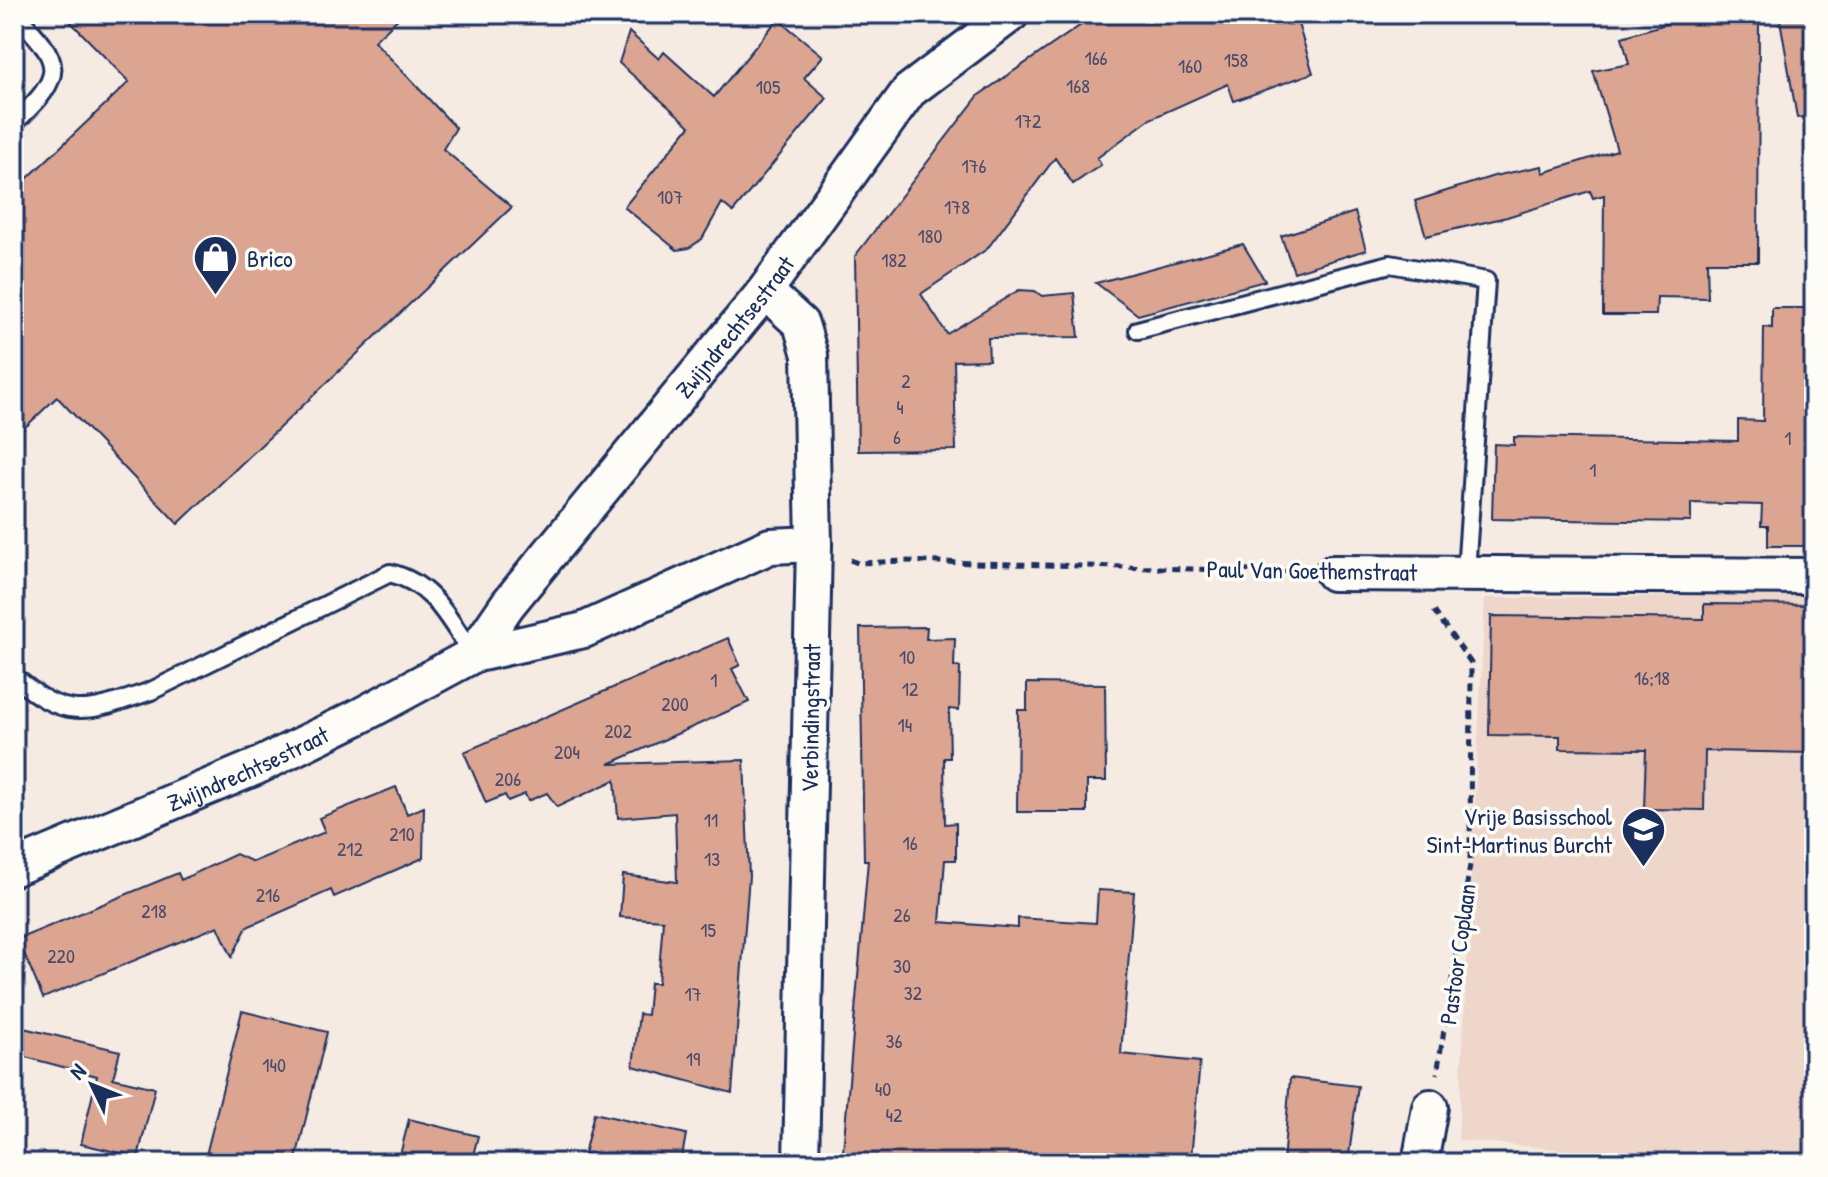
<svg xmlns="http://www.w3.org/2000/svg" width="1828" height="1177" viewBox="0 0 1828 1177" font-family="'Patrick Hand',sans-serif">
<rect width="100%" height="100%" fill="#f6ebe3"/>
<filter id="ink" filterUnits="userSpaceOnUse"><feTurbulence type="fractalNoise" baseFrequency=".0125" numOctaves="2"/><feDisplacementMap in="SourceGraphic" scale="16" xChannelSelector="R" yChannelSelector="G"/><feConvolveMatrix kernelMatrix="1 2 1 2 8 2 1 2 1" color-interpolation-filters="sRGB"/></filter>
<g filter="url(#ink)">
<path fill="#eed6cb" d="M 1814,595 L 1814,1159 L 1793,1163 L 1703,1163 L 1458,1140 L 1485,598 Z"/>
<path fill="#dba592" stroke="#1b2f5e" stroke-width="2" d="M 63,14 L 403,14 L 374,41 L 456,128 L 443,149 L 512,207 L 178,524 L 57,397 L 14,438 L 14,191 L 129,82 Z
M 1097,14 L 1295,14 L 1313,73 L 1234,101 L 1228,84 L 1150,119 L 1097,158 L 1101,165 L 1073,184 L 1055,158 L 987,249 L 921,294 L 947,334 L 1019,290 L 1035,291 L 1042,296 L 1074,293 L 1079,337 L 988,338 L 989,360 L 954,361 L 956,450 L 858,451 L 855,256 L 979,95 Z
M 1699,14 L 1759,14 L 1758,262 L 1707,262 L 1708,298 L 1657,297 L 1656,315 L 1603,315 L 1604,195 L 1593,198 L 1590,191 L 1507,217 L 1426,236 L 1415,201 L 1494,176 L 1542,166 L 1543,173 L 1617,150 L 1593,71 L 1629,64 L 1622,37 Z
M 1779,14 L 1814,14 L 1814,116 L 1797,118 Z
M 778,19 L 823,56 L 804,78 L 827,98 L 733,212 L 722,203 L 702,239 L 689,248 L 677,250 L 624,207 L 690,126 L 619,63 L 629,32 L 659,59 L 664,52 L 714,97 Z
M 1355,212 L 1366,250 L 1294,272 L 1281,236 Z
M 1243,244 L 1265,281 L 1138,315 L 1096,283 Z
M 1772,308 L 1814,308 L 1814,546 L 1768,546 L 1768,526 L 1761,526 L 1762,505 L 1691,503 L 1691,522 L 1492,519 L 1494,444 L 1514,445 L 1514,437 L 1738,441 L 1738,420 L 1763,421 L 1764,327 L 1772,328 Z
M 1704,604 L 1814,605 L 1814,753 L 1705,751 L 1704,810 L 1644,809 L 1646,750 L 1560,749 L 1560,736 L 1489,735 L 1491,616 L 1704,619 Z
M 927,627 L 926,639 L 955,638 L 954,667 L 960,667 L 959,710 L 949,709 L 950,758 L 944,758 L 945,824 L 956,823 L 956,860 L 945,860 L 940,922 L 1018,928 L 1018,918 L 1096,923 L 1098,890 L 1134,892 L 1121,1054 L 1200,1062 L 1191,1158 L 1160,1155 L 1159,1163 L 1006,1163 L 932,1158 L 931,1163 L 842,1163 L 868,860 L 864,860 L 860,628 Z
M 728,638 L 740,665 L 732,669 L 749,702 L 609,764 L 744,760 L 749,876 L 732,1093 L 633,1066 L 639,1014 L 647,1015 L 650,983 L 658,983 L 663,920 L 620,917 L 623,875 L 677,882 L 675,813 L 618,818 L 615,780 L 557,807 L 547,793 L 528,801 L 525,794 L 508,801 L 505,795 L 486,803 L 464,752 Z
M 1027,683 L 1105,684 L 1106,781 L 1087,781 L 1087,812 L 1017,812 L 1018,710 L 1027,710 Z
M 396,787 L 407,814 L 424,807 L 423,858 L 334,897 L 331,890 L 247,927 L 232,957 L 218,926 L 43,998 L 18,939 L 178,873 L 181,880 L 236,854 L 253,862 L 325,832 L 319,818 Z
M 242,1011 L 327,1032 L 295,1163 L 239,1163 L 206,1155 Z
M 15,1026 L 120,1051 L 113,1078 L 155,1088 L 138,1157 L 81,1144 L 97,1076 L 14,1054 Z
M 1290,1078 L 1358,1086 L 1348,1163 L 1283,1163 Z
M 594,1113 L 686,1134 L 681,1163 L 584,1154 Z
M 409,1119 L 478,1136 L 471,1163 L 398,1163 Z"/>
<g fill="none" stroke-linecap="round" stroke-linejoin="round">
<defs>
<path id="service" d="M 14,123 C 67,74 63,63 15,14
M 1138,330 L 1390,264 L 1486,281 L 1466,572
M 14,676 C 66,723 89,712 151,691 L 390,573 C 434,584 449,620 473,655"/>
<g id="minor">
<path d="M 765,291 L 801,324 L 810,355 L 814,544 L 801,1163"/>
<path d="M 1333,573 L 1814,576"/>
<path id="s1" d="M 473,655 L 508,604 L 765,291 L 909,91 L 1011,14"/>
<path id="s2" d="M 14,868 L 256,767 L 360,716 L 473,655 L 584,630 L 770,546 L 814,544"/>
<path d="M 1420,1163 L 1430,1107"/>
</g>
</defs>
<use href="#service" stroke="#1b2f5e" stroke-width="22"/>
<use href="#minor" stroke="#1b2f5e" stroke-width="40"/>
<path stroke="#1b2f5e" stroke-width="5" stroke-dasharray="8 6" stroke-linecap="butt" d="M 850,560 L 858,563 L 904,561 L 1300,572
M 1434,611 L 1471,663 L 1470,865 L 1437,1074"/>
<use href="#service" stroke="#fdfcf7" stroke-width="16"/>
<use href="#minor" stroke="#fdfcf7" stroke-width="34"/>
</g>
</g>
<defs>
<symbol id="shop-pin" viewBox="-11 -11 22 30"><path d="M0 17L-7.5 6A9.5 9.5 0 1 1 7.5 6Z" fill="#1b2f5e" stroke="#fdfcf7"/><path d="M-5-2.5h2.3a2.7 3.5 0 0 1 5.4 0H5L5.5 6h-11ZM-1.5-2.5h3a1.5 2.3 0 0 0-3 0Z" fill="#fff"/></symbol>
<symbol id="school-pin" viewBox="-11 -11 22 30"><path d="M0 17L-7.5 6A9.5 9.5 0 1 1 7.5 6Z" fill="#1b2f5e" stroke="#fdfcf7"/><path d="M0-5L7-2L0 1L-7-2ZM-4 1L0 2.5L4 1V4Q0 6-4 4Z" fill="#fff"/></symbol>
</defs>
<g fill-rule="evenodd">
<use href="#shop-pin" x="190" y="232" width="51" height="69"/>
<use href="#school-pin" x="1618" y="804" width="51" height="69"/>
</g>
<g text-anchor="middle" dominant-baseline="central" stroke-width="7" stroke-linejoin="round" paint-order="stroke">
<g font-size="20" fill="#4b4c6b">
<text x="1096" y="57">166</text>
<text x="1236" y="59">158</text>
<text x="1190" y="65">160</text>
<text x="1078" y="85">168</text>
<text x="768" y="86">105</text>
<text x="1028" y="120">172</text>
<text x="974" y="165">176</text>
<text x="670" y="196">107</text>
<text x="957" y="206">178</text>
<text x="930" y="235">180</text>
<text x="894" y="259">182</text>
<text x="906" y="380">2</text>
<text x="900" y="406">4</text>
<text x="897" y="436">6</text>
<text x="1788" y="437">1</text>
<text x="1593" y="469">1</text>
<text x="907" y="656">10</text>
<text x="1652" y="677">16;18</text>
<text x="714" y="679">1</text>
<text x="910" y="688">12</text>
<text x="675" y="703">200</text>
<text x="905" y="724">14</text>
<text x="618" y="730">202</text>
<text x="567" y="751">204</text>
<text x="508" y="778">206</text>
<text x="711" y="819">11</text>
<text x="402" y="833">210</text>
<text x="910" y="842">16</text>
<text x="350" y="848">212</text>
<text x="712" y="858">13</text>
<text x="268" y="894">216</text>
<text x="154" y="910">218</text>
<text x="902" y="914">26</text>
<text x="708" y="929">15</text>
<text x="61" y="955">220</text>
<text x="902" y="965">30</text>
<text x="913" y="992">32</text>
<text x="693" y="993">17</text>
<text x="894" y="1040">36</text>
<text x="693" y="1058">19</text>
<text x="274" y="1064">140</text>
<text x="883" y="1088">40</text>
<text x="894" y="1114">42</text>
</g>
<g font-size="24" fill="#1b2f5e" stroke="#fdfcf7" text-anchor="start">
<text x="247" y="258">Brico</text>
<text x="1612" y="816" text-anchor="end">Vrije Basisschool<tspan x="1612" dy="28">Sint-Martinus Burcht</tspan></text>
</g>
<g font-size="24" fill="#1b2f5e" stroke="#fdfcf7">
<text stroke="none"><textPath href="#s1" startOffset="420">Zwijndrechtsestraat</textPath></text>
<text transform="translate(1312 570) rotate(1)">Paul Van Goethemstraat</text>
<text transform="translate(810 718) rotate(-89)">Verbindingstraat</text>
<text stroke="none"><textPath href="#s2" startOffset="254">Zwijndrechtsestraat</textPath></text>
<text transform="translate(1457 954) rotate(-82)">Pastoor Coplaan</text>
</g>
</g>
<rect width="1828" height="1177" fill="none" stroke="#fdfcf7" stroke-width="48"/>
<rect x="24" y="24" width="1780" height="1129" fill="none" stroke="#1b2f5e" stroke-width="3" filter="url(#ink)"/>
<g transform="translate(92 1085) rotate(313)" stroke="#fdfcf7" stroke-width="6" paint-order="stroke">
<path d="M0-6L14 30L0 20L-14 30Z" fill="#1b2f5e"/>
<text y="-12" font-size="22" font-weight="bold" text-anchor="middle" fill="#1b2f5e">N</text>
</g>
</svg>
